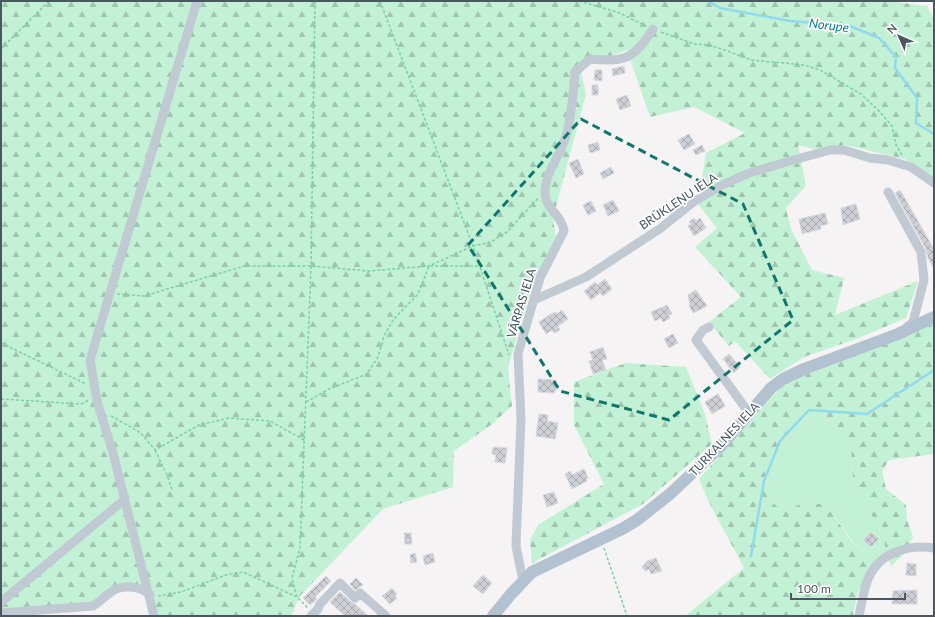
<svg xmlns="http://www.w3.org/2000/svg" width="935" height="617" viewBox="0 0 935 617" font-family="Lato,sans-serif">
<defs>
<pattern id="forest-firs" width="22" height="20" patternUnits="userSpaceOnUse"><rect width="22" height="20" fill="#c3f1d5"/><path d="M5 1l3.5 6h-7zM16 11l3.5 6h-7z" fill="#a0c6b0"/></pattern>
<pattern id="building-cross-hatch" width="8" height="8" patternUnits="userSpaceOnUse"><rect width="8" height="8" fill="#cdcfd5"/><path d="M0 0l8 8M0 8l8-8" fill="none" stroke="#a8abb0"/></pattern>
</defs>
<rect width="100%" height="100%" fill="#f5f3f3"/>
<path fill="#c3f1d5" d="M 809,410 L 823,412 L 851,447 L 853,478 L 884,539 L 886,552 L 872,572 L 864,551 L 853,542 L 828,507 L 808,500 L 783,514 L 771,500 L 764,481 L 780,441 Z"/>
<path fill="url(#forest-firs)" d="M 1,1 L 888,1 L 927,6 L 934,19 L 934,178 L 905,159 L 845,145 L 823,151 L 798,145 L 806,186 L 786,208 L 791,229 L 812,270 L 844,278 L 835,315 L 918,281 L 906,318 L 856,339 L 804,357 L 770,379 L 735,341 L 729,346 L 709,322 L 741,297 L 695,247 L 717,228 L 698,204 L 706,153 L 745,133 L 694,107 L 650,117 L 627,50 L 580,67 L 586,94 L 553,218 L 556,237 L 532,287 L 508,367 L 512,406 L 491,425 L 454,451 L 453,487 L 383,509 L 300,596 L 291,616 L 154,616 L 150,595 L 126,587 L 101,602 L 1,613 Z
M 934,319 L 934,454 L 889,460 L 882,471 L 886,489 L 906,505 L 907,520 L 913,537 L 903,555 L 891,566 L 886,552 L 884,539 L 853,478 L 851,447 L 823,412 L 809,410 L 780,441 L 765,481 L 771,500 L 783,513 L 808,500 L 828,507 L 852,542 L 864,551 L 870,565 L 857,595 L 853,616 L 685,616 L 744,568 C 729,538 711,510 699,479 L 780,388 L 811,368 Z
M 626,363 L 686,367 L 705,414 L 712,444 L 643,504 L 532,563 L 530,540 L 538,525 L 604,484 L 574,425 L 574,382 Z"/>
<g fill="none" stroke-linecap="round" stroke-linejoin="round">
<path stroke="#90daee" stroke-width="2.5" d="M 708,1 L 720,8 L 790,21 L 850,26 L 879,38 L 896,57 L 895,68 L 917,98 L 916,123 L 934,134
M 751,556 L 764,481 L 780,441 L 809,410 L 867,414 L 934,370"/>
</g>
<path fill="url(#building-cross-hatch)" stroke="#d7d9de" d="M 624,66 L 625,73 L 613,76 L 612,69 Z
M 595,70 L 602,70 L 602,81 L 594,80 Z
M 592,85 L 598,85 L 598,95 L 592,95 Z
M 627,95 L 631,106 L 620,110 L 616,99 Z
M 689,134 L 695,144 L 684,150 L 678,140 Z
M 598,142 L 600,150 L 590,153 L 588,145 Z
M 702,145 L 705,151 L 696,155 L 693,150 Z
M 578,159 L 584,174 L 576,178 L 569,163 Z
M 611,167 L 614,173 L 603,179 L 600,173 Z
M 900,190 L 934,249 L 934,269 L 928,258 L 926,249 L 895,193 Z
M 613,200 L 619,211 L 608,216 L 603,205 Z
M 591,201 L 596,211 L 588,215 L 583,205 Z
M 856,204 L 860,219 L 843,225 L 841,208 Z
M 825,213 L 828,224 L 820,226 L 821,229 L 802,234 L 799,219 Z
M 694,218 L 696,221 L 700,218 L 706,228 L 694,236 L 688,226 L 691,224 L 689,222 Z
M 605,279 L 612,289 L 603,296 L 600,293 L 591,300 L 584,291 L 595,282 L 597,285 Z
M 696,290 L 707,306 L 693,313 L 689,305 L 690,304 L 688,295 Z
M 667,305 L 672,314 L 668,315 L 670,318 L 663,322 L 661,318 L 655,321 L 651,312 Z
M 562,310 L 568,319 L 558,326 L 560,330 L 554,333 L 552,330 L 546,334 L 539,322 L 551,314 L 556,312 L 557,314 Z
M 673,334 L 678,343 L 669,348 L 664,339 Z
M 603,347 L 607,359 L 602,360 L 606,370 L 593,374 L 589,361 L 593,360 L 590,352 Z
M 729,354 L 740,367 L 734,373 L 723,359 Z
M 538,379 L 556,380 L 555,393 L 538,392 Z
M 718,394 L 725,406 L 712,414 L 705,402 Z
M 539,414 L 548,415 L 547,421 L 558,423 L 555,439 L 536,436 Z
M 493,447 L 507,448 L 505,463 L 495,462 L 496,455 L 492,454 Z
M 584,469 L 588,478 L 586,479 L 587,481 L 572,489 L 565,474 L 570,471 L 572,475 Z
M 554,492 L 558,503 L 547,507 L 543,495 Z
M 871,532 L 879,539 L 871,547 L 863,540 Z
M 404,533 L 411,533 L 412,544 L 405,544 Z
M 415,553 L 417,562 L 411,563 L 410,555 Z
M 433,553 L 435,562 L 425,565 L 423,556 Z
M 656,558 L 662,571 L 651,574 L 649,569 L 646,571 L 644,570 L 642,567 L 647,561 Z
M 907,563 L 916,564 L 916,576 L 906,575 Z
M 483,575 L 492,583 L 483,594 L 473,586 Z
M 326,576 L 331,581 L 315,597 L 317,599 L 310,605 L 303,598 Z
M 356,578 L 363,585 L 355,590 L 350,584 Z
M 392,588 L 397,594 L 395,596 L 397,598 L 390,604 L 382,596 Z
M 917,590 L 917,604 L 892,604 L 893,591 Z
M 340,592 L 351,602 L 355,604 L 368,616 L 345,616 L 330,602 Z"/>
<g fill="none" stroke-linecap="round" stroke-linejoin="round">
<path stroke="#7ad0a6" stroke-width="1.5" stroke-dasharray="3 2" stroke-linecap="butt" d="M 380,1 L 473,246 L 509,355
M 579,1 L 617,12 L 646,26
M 661,32 L 694,44 L 709,45 L 725,50 L 751,60 L 804,65 L 820,70 L 861,94 L 878,110 L 892,126 L 896,145 L 902,155
M 1,49 L 49,1
M 117,294 L 144,296 L 244,266 L 311,266 L 369,271 L 429,266 L 473,246 L 491,242 L 507,232 L 538,198
M 1,343 L 86,384
M 1,399 L 81,404 L 89,400
M 306,402 L 329,389 L 367,374 L 378,357 L 384,336 L 393,320 L 418,294 L 429,266 L 481,266
M 111,416 L 141,433 L 155,450 L 199,425 L 229,418 L 270,421 L 304,440
M 155,450 L 167,475 L 172,490
M 604,548 L 627,616
M 158,596 L 181,592 L 226,575 L 243,572 L 297,597 L 308,608
M 297,597 L 292,578 L 300,548 L 311,266 L 315,1"/>
<path stroke="#c1cad2" stroke-width="9" d="M 888,192 L 921,252 L 924,280 L 913,322 L 906,328
M 534,300 L 586,277 L 661,228 L 692,203 L 722,185 L 749,173 L 790,161 L 830,150 L 844,150 L 870,158 L 888,160 L 911,167 L 934,183
M 709,327 L 703,330 L 696,340 L 749,413
M 524,579 L 522,576 L 516,546 L 521,419 L 518,354 L 540,278 L 564,231 C 562,215 545,209 545,193 C 545,171 561,156 566,136 C 572,116 573,93 575,72 L 590,59 C 627,62 633,59 653,29
M 1,602 L 124,500
M 1,613 L 93,606 C 100,602 104,597 111,592 C 122,584 140,586 150,595
M 154,616 L 113,453 L 97,401 L 90,360 L 197,1
M 311,616 L 318,609 L 320,604 L 340,583 L 355,598 L 360,593 L 386,616
M 859,616 C 861,606 863,595 866,585 C 875,554 905,544 934,548"/>
<path stroke="#b3c2d1" stroke-width="12" d="M 493,616 L 511,594 L 532,572 L 622,529 L 637,520 L 670,494 L 720,447 L 771,388 L 783,379 L 804,369 L 898,334 L 934,317"/>
</g>
<path fill="none" stroke="#0f766e" stroke-width="3" stroke-dasharray="8 5" stroke-linejoin="round" d="M 581,119 L 743,204 L 793,320 L 669,420 L 560,391 L 468,245 Z"/>
<g text-anchor="middle" dominant-baseline="central" stroke-width="3.5" stroke-linejoin="round" paint-order="stroke">
<g font-size="12" fill="#4a5661" stroke="#fff">
<text transform="translate(678 201) rotate(-34)">BRŪKLEŅU IELA</text>
<text transform="translate(521 303) rotate(-73)">VĀRPAS IELA</text>
<text transform="translate(724 439) rotate(-47)">TURKALNES IELA</text>
</g>
<g font-size="13" font-style="italic" fill="#0c7c9b" stroke="#fff">
<text transform="translate(829 25) rotate(7)">Norupe</text>
</g>
</g>
<rect width="935" height="617" fill="none" stroke="#4a5661" stroke-width="4"/>
<g transform="translate(899 36) rotate(315)" stroke="#ffffff" stroke-width="3" paint-order="stroke">
<path d="M0-3L7 15L0 10L-7 15Z" fill="#4a5661"/>
<text y="-6" font-size="11" font-weight="bold" text-anchor="middle" fill="#4a5661">N</text>
</g>
<path d="M791 593v6h114v-6" fill="none" stroke="#4a5661" stroke-width="2"/>
<text x="797" y="593" font-size="12" fill="#4a5661" stroke="#ffffff" stroke-width="3" paint-order="stroke">100 m</text>
</svg>
